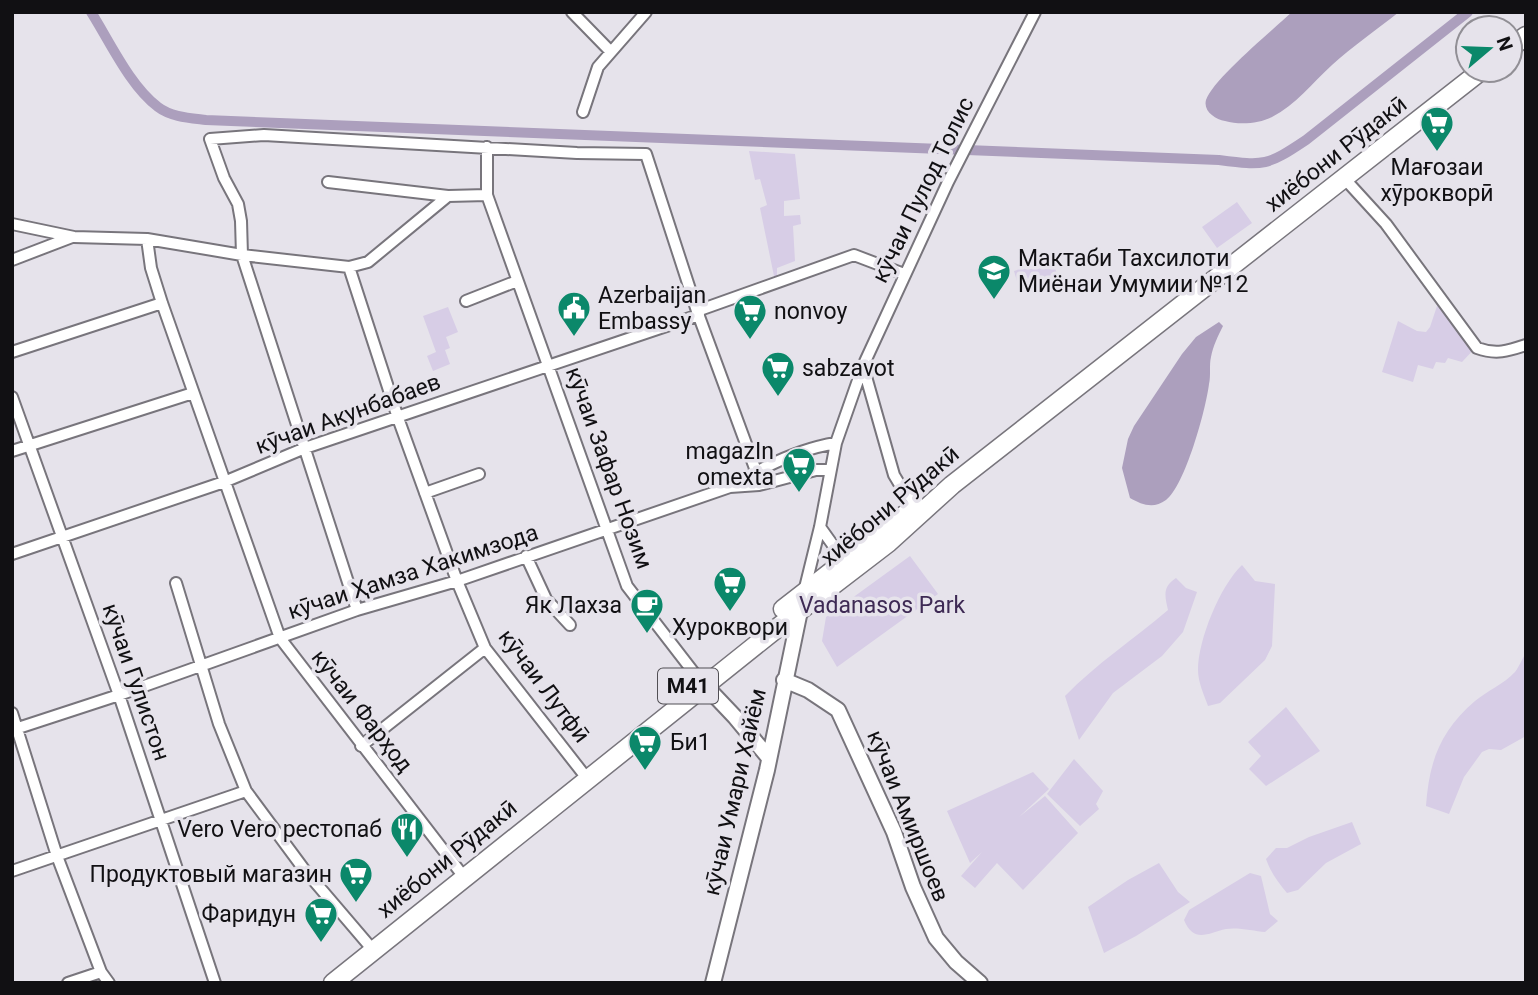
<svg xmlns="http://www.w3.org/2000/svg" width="1538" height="995" viewBox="0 0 1538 995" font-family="Roboto,sans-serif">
<rect width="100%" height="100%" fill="#e6e3eb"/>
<path fill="#d7cde6" d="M 749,151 L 795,154 L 800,199 L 784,201 L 784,216 L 800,215 L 801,224 L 793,226 L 795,261 L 777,268 L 777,277 L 774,276 L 760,208 L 767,205 L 760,179 L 755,180 Z
M 1237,202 L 1252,223 L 1217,248 L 1202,227 Z
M 1052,259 L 1060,283 L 1021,295 L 1014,271 Z
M 1438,303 L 1478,345 L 1462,362 L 1448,358 L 1445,363 L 1436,362 L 1433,369 L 1418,365 L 1413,382 L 1382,372 L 1398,321 L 1417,331 L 1426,332 L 1430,327 Z
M 448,307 L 458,332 L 446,337 L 450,348 L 445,350 L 450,364 L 433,371 L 427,356 L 436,352 L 423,316 Z
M 910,556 L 938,594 L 837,667 L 822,641 L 826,617 Z
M 1242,565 L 1255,581 L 1275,584 L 1272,646 L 1265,660 L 1220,703 L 1208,706 C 1204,695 1198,682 1198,670 C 1198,640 1220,586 1242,565 Z
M 1176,578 L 1186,588 L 1197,592 L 1183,632 L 1162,656 L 1113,693 L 1079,740 L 1065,696 C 1096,664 1134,639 1168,610 C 1165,596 1162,587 1176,578 Z
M 1526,653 L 1526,736 L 1501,750 L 1489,749 L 1482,752 L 1464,777 L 1449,814 L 1426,806 C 1429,762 1440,731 1475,701 C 1487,691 1504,684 1515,672 C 1519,667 1522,659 1526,653 Z
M 1286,707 L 1320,751 L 1266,786 L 1249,769 L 1261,756 L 1248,742 Z
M 1074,759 L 1103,791 L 1096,804 L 1099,809 L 1080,826 L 1047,794 Z
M 1033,772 L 1049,789 L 1019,817 L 1045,796 L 1078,833 L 1023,890 L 997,863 L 975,888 L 961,876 L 982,852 L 970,863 L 947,811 Z
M 1352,822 L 1361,844 L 1326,863 L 1298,890 L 1287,893 C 1278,882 1271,873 1266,859 L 1276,848 L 1287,848 L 1309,837 Z
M 1159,863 L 1178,892 L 1190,902 L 1136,936 L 1104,953 L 1088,907 L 1128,880 Z
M 1250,873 L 1261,876 L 1270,914 L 1278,921 L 1265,932 C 1254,931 1238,927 1226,929 C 1208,933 1194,944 1184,920 L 1189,910 Z"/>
<path fill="#ac9fbd" d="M 1292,12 L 1399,12 C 1376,30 1353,46 1332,65 C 1312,83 1296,105 1272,117 C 1258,124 1239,125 1225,121 C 1215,119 1203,111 1206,100 C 1213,79 1274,29 1292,12 Z
M 1219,322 L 1223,326 C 1218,336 1213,346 1211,357 C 1209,365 1211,375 1209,384 C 1206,409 1185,486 1166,500 C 1154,509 1142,505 1130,498 L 1122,468 L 1128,439 L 1134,426 L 1182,354 L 1196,337 Z"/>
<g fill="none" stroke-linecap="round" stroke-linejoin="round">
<path stroke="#ac9fbd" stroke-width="10" d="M 91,12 C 110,42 130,86 158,107 C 171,117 190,118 206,120 L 1219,160 C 1265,166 1267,166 1306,140 L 1468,12"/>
<defs>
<path id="minor" d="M 572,12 L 611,52
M 583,112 L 598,67 L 646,12
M 487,147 L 487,195 L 627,586 L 698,678
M 1344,178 L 1386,224 L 1477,348 C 1496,355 1508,351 1526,345
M 328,182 L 448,196 L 487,195
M 12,224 L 74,237 L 147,239 L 242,255 L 349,267 L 368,262 L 448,196
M 147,239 L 151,268 L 162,303 L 280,638 L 464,877
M 12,260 L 72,237
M 349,267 L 398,418 L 457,581 L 485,648 L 582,772
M 466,301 L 517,281
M 697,311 L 854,255 L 904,274
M 12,352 L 162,303
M 863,366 L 894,475 L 903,490 L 921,507
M 12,397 L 119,695 L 215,983
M 12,451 L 193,393
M 732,486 C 764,466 799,449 836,443
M 425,493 L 479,474
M 820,527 L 835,548 L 851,554
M 12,554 L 224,482 L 305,448 L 699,315
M 526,556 L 546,599 L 570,625
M 176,583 L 219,724 L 246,791 L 303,868 L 373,950
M 804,592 L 820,527 L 836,443 L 863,366 L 948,182 L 1035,12
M 357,610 L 242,255 L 241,221 L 238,204 L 224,178 L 210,139 L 264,135 L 577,153 L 646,154 L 697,311 L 756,471
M 12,713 L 57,856 L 101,972 L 109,983
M 12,730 L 119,695 L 357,610 L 457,581 L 730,487 L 759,485 L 816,470 L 830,470
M 361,746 L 485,648
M 12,871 L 246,791
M 68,983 L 101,972"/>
<path id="tertiary" d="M 698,678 L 735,717 L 769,758
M 784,680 L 808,690 L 838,710 L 894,832 L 913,887 L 936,938 L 956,962 L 980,983
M 713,983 L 767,770 L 801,606"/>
<path id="trunk" d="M 1510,48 L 1526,36
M 783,609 L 916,506
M 333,983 L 781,625 L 888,543 L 952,485 L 1482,70"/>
</defs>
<use href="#minor" stroke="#78757c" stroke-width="14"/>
<use href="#tertiary" stroke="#78757c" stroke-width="18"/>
<use href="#trunk" stroke="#78757c" stroke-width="21"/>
<use href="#minor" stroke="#fff" stroke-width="10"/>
<use href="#tertiary" stroke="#fff" stroke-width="14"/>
<use href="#trunk" stroke="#fff" stroke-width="18"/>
</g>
<defs>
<symbol id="supermarket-pin" viewBox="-11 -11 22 30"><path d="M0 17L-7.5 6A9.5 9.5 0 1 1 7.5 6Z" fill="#0b886a" stroke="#e6e3eb"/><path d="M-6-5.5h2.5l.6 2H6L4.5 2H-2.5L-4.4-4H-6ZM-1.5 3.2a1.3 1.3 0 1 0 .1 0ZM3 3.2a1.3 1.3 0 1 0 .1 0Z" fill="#fff"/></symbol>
<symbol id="school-pin" viewBox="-11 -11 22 30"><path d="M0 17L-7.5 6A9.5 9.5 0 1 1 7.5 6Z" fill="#0b886a" stroke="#e6e3eb"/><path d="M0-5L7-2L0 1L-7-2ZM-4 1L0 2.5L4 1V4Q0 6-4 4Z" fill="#fff"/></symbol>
<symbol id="civic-pin" viewBox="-11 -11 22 30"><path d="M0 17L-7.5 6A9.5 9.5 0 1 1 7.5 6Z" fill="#0b886a" stroke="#e6e3eb"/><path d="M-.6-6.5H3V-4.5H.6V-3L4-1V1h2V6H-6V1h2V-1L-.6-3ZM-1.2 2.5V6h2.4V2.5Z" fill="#fff"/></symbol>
<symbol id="cafe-pin" viewBox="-11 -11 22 30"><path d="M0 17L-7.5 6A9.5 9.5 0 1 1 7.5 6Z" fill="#0b886a" stroke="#e6e3eb"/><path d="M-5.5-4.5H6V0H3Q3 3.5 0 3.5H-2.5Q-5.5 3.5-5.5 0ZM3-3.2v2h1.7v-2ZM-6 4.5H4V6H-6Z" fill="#fff"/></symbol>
<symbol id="restaurant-pin" viewBox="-11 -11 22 30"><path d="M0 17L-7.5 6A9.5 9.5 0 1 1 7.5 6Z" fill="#0b886a" stroke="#e6e3eb"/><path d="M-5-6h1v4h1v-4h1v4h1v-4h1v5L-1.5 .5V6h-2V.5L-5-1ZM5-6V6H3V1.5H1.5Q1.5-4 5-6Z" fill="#fff"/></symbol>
</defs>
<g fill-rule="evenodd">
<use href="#supermarket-pin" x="1418" y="104" width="38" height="52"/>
<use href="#school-pin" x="975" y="252" width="38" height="52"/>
<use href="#civic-pin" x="555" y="289" width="38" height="52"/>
<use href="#supermarket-pin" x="731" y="292" width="38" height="52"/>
<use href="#supermarket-pin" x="759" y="349" width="38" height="52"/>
<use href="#supermarket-pin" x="780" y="445" width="38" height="52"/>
<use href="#supermarket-pin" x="711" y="564" width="38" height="52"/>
<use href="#cafe-pin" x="628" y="586" width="38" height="52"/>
<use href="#supermarket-pin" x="626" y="723" width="38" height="52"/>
<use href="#restaurant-pin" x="388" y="810" width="38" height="52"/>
<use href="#supermarket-pin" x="337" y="855" width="38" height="52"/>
<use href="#supermarket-pin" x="302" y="895" width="38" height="52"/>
</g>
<g text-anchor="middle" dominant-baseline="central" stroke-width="7" stroke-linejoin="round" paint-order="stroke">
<rect fill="#e6e3eb" stroke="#514f54" stroke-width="2" x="658" y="668.5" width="60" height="35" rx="5"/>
<g font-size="21" font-weight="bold" fill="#111013">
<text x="688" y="686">M41</text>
</g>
<g font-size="23" fill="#111013" stroke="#e6e3eb">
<text transform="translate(1336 154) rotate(-38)">хиёбони Рӯдакӣ</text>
<text transform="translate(923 190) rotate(-64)">кӯчаи Пулод Толис</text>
<text transform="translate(348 414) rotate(-20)">кӯчаи Акунбабаев</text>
<text transform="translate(609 468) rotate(70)">кӯчаи Зафар Нозим</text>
<text transform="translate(890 506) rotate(-40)">хиёбони Рӯдакӣ</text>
<text transform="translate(413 572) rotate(-18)">кӯчаи Ҳамза Хакимзода</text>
<text transform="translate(136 682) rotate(71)">кӯчаи Гулистон</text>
<text transform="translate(544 686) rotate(53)">кӯчаи Лутфӣ</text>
<text transform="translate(362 711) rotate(52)">кӯчаи Фарҳод</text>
<text transform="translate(735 792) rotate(-77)">кӯчаи Умари Хайём</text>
<text transform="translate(908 816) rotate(68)">кӯчаи Амиршоев</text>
<text transform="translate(447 859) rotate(-39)">хиёбони Рӯдакӣ</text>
</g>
<g font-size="23" fill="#111013" stroke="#e6e3eb" text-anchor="start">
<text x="1437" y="167" text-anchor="middle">Мағозаи<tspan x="1437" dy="26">хӯрокворӣ</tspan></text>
<text x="1018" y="258">Мактаби Тахсилоти<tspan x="1018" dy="26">Миёнаи Умумии №12</tspan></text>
<text x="598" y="295">Azerbaijan<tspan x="598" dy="26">Embassy</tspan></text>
<text x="774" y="311">nonvoy</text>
<text x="802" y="368">sabzavot</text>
<text x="774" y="451" text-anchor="end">magazIn<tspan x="774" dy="26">omexta</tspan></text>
<text x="622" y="605" text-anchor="end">Як Лахза</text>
<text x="730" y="627" text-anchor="middle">Хуроквори</text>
<text x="670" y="742">Би1</text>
<text x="382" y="829" text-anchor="end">Vero Vero рестопаб</text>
<text x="332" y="874" text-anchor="end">Продуктовый магазин</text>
<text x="296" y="914" text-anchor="end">Фаридун</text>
</g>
<g font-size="23" fill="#3e2a54" stroke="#e6e3eb">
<text x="882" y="605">Vadanasos Park</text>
</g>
</g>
<rect width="1538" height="995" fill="none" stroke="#111013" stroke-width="28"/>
<g transform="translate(1489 49) rotate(71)"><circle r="33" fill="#e6e3eb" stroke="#918f95" stroke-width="2"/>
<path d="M0-5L12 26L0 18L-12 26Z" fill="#0b886a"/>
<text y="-10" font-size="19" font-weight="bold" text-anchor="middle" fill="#111013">N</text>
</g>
</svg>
